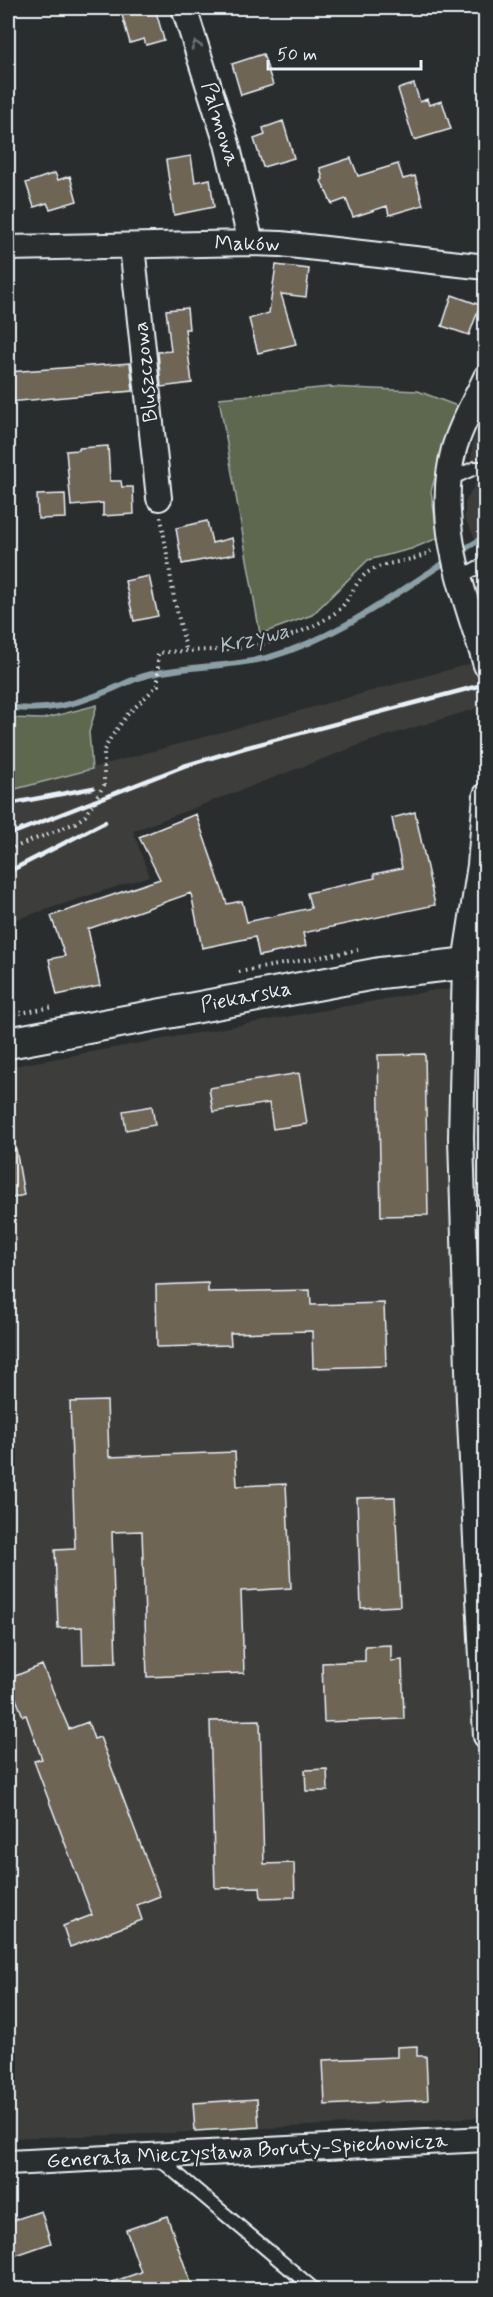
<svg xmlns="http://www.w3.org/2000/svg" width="493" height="2297" viewBox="0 0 493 2297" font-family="Mynerve,sans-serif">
<rect width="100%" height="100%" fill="#2a2d2e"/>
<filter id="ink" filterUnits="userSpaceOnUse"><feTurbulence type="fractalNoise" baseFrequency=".0167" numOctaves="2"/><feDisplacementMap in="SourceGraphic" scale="12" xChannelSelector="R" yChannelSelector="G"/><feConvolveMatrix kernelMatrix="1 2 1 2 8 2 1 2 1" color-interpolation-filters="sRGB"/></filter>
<g filter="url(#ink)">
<path fill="#3e3e3a" d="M 485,413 L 485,557 L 465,519 L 465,503 L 479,477 L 471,460 L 473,441 Z
M 473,663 L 481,707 L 370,741 L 133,831 L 149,876 L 8,922 L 8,791 Z
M 485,988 L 485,2117 L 148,2134 L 8,2138 L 8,1067 L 436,990 Z"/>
<path fill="#5d6850" stroke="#a2aca4" stroke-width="1.5" d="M 330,387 L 418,391 L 457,406 L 431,491 L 438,538 L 411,549 L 368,560 L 312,615 L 260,634 L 219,398 Z
M 97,705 L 89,732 L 92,769 L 8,791 L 8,718 L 43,719 Z"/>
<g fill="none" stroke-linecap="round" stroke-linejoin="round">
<path stroke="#8a9fa6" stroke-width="6" d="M 458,553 L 486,536
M 8,707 C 44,713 77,704 110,690 C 122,685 135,678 148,675 C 188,665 229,668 270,657 C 337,638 392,596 450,559"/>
</g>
<path fill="#6e6555" stroke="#e8f1f8" stroke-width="1.5" d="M 120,8 L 155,8 L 164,40 L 146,45 L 144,39 L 130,43 Z
M 263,54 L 273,85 L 241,95 L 232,64 Z
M 414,84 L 420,102 L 427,99 L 429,105 L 442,101 L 451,129 L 414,140 L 398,89 Z
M 283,121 L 294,158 L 263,167 L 254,139 L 265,135 L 263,128 Z
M 191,156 L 195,182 L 210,179 L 214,207 L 174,215 L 166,160 Z
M 351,158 L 358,176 L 398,164 L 403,179 L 415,176 L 423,205 L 389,215 L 387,206 L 353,217 L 346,199 L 332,204 L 321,181 L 323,179 L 320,168 Z
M 55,173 L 58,180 L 70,176 L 77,201 L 50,209 L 47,203 L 34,207 L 26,183 Z
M 276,265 L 309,269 L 306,297 L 281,294 L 296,344 L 258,353 L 249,319 L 269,313 Z
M 452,295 L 480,305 L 469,335 L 442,326 Z
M 187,308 L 189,329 L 185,329 L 192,383 L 161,387 L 158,352 L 171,351 L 166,310 Z
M 130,363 L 133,391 L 8,402 L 8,372 Z
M 108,446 L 110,481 L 121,481 L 122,487 L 133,487 L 134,514 L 103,516 L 103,503 L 71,506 L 66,451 L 79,450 L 79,448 Z
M 65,494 L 66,518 L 38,519 L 37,495 Z
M 207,521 L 212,543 L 232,538 L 235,554 L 182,564 L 176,528 Z
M 149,576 L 158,616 L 134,621 L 125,581 Z
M 415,812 L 435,905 L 303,933 L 306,946 L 259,956 L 255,937 L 202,948 L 191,893 L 88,929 L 100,986 L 57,995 L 49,959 L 65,956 L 51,916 L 160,879 L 139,837 L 196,814 L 227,904 L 242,901 L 247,922 L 311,908 L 307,893 L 375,878 L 374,874 L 402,868 L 392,818 Z
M 425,1054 L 428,1215 L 381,1216 L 378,1055 Z
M 299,1073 L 307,1124 L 273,1129 L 269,1103 L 213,1112 L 209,1088 Z
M 152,1106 L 155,1125 L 126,1130 L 123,1111 Z
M 8,1149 L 16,1149 L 24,1195 L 8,1199 Z
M 208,1283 L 208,1292 L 310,1290 L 311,1305 L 384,1303 L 386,1366 L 313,1368 L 312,1331 L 230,1333 L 231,1345 L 157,1347 L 156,1285 Z
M 107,1401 L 109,1457 L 235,1452 L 237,1486 L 286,1484 L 291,1588 L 241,1591 L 244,1673 L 147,1677 L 142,1531 L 112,1532 L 116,1663 L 83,1664 L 82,1627 L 58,1628 L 55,1550 L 75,1549 L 70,1402 Z
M 395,1497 L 400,1606 L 361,1608 L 357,1498 Z
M 391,1645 L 391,1661 L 402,1660 L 404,1719 L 324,1722 L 322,1663 L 365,1661 L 365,1646 Z
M 42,1665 L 69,1729 L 88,1722 L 94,1739 L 100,1737 L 160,1896 L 137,1905 L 142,1920 L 70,1947 L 63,1926 L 92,1915 L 34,1761 L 42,1759 L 26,1715 L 23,1716 L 8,1679 Z
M 260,1720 L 264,1864 L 294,1863 L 295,1897 L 261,1898 L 260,1887 L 215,1888 L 210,1721 Z
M 327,1769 L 328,1791 L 306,1791 L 305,1770 Z
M 417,2046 L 417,2056 L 426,2056 L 428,2100 L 325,2105 L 323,2060 L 397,2057 L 397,2047 Z
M 257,2099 L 259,2127 L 195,2131 L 193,2103 Z
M 41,2211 L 51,2243 L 8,2258 L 8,2222 Z
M 167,2216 L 193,2289 L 99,2289 L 98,2287 L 141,2272 L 126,2230 Z"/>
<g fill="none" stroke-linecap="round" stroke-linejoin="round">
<defs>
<path id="service" d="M 448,480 L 475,468 L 486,468
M 460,577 L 486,563
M 157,2157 L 315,2290"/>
<path id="minor" d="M 184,8 L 227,144 L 251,243
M 132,246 L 159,498
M 8,248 L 251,243 L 281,244 L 486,267
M 486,377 C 475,401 461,424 454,449 C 434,523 465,595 486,665
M 486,795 L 480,865 L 465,963 L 461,1138 L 469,1401 L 486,1736
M 8,2163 L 486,2139"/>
<path id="tertiary" d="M 8,1043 L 380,973 L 486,961"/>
</defs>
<use href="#service" stroke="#e8f1f8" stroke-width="16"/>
<use href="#minor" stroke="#e8f1f8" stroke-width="28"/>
<use href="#tertiary" stroke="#e8f1f8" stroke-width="34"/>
<path stroke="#e8f1f8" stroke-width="4" stroke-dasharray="1.5 4.5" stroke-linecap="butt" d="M 161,517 L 174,598 L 186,649
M 8,850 L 75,823 L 85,816 L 104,785 L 104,750 L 110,739 L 127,715 L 158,685 L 158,653 C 182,650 206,651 231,649 C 265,646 307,633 335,613 C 350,603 354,580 370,571 C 389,560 413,563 431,551
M 239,972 L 358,950
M 8,1015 L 54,1007"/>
<use href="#service" stroke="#2a2d2e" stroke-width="12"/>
<use href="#minor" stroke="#2a2d2e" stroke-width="24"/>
<use href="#tertiary" stroke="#2a2d2e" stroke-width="30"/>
<path stroke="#e8f1f8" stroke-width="4.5" d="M 8,804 L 93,788
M 8,835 L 184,766 L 244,748 L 486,684
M 8,872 L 105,822"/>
</g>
<defs><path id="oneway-chevron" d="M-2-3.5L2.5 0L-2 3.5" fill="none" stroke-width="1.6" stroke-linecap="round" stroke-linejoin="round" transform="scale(1.5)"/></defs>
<use stroke="#6c7275" href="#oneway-chevron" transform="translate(196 45) rotate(-108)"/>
</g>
<g text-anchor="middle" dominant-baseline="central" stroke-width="4.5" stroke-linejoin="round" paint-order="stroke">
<g font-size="21" fill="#e8f1f8" stroke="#2a2d2e">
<text transform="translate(220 124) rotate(73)">Palmowa</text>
<text transform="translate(247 244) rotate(1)">Maków</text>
<text transform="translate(146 372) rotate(-96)">Bluszczowa</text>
<text transform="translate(246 997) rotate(-11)">Piekarska</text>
<text transform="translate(247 2151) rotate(-3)">Generała Mieczysława Boruty-Spiechowicza</text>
</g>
<g font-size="22" font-style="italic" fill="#aabbc1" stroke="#2a2d2e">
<text transform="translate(254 639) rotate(-13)">Krzywa</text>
</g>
</g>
<rect width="493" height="2297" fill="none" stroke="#2a2d2e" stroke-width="30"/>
<rect x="15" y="15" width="463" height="2267" fill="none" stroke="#e8f1f8" stroke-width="2" filter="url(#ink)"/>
<path d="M268 60v9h153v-9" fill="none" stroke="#e8f1f8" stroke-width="3"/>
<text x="277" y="60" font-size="18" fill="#e8f1f8" stroke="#2a2d2e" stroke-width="4.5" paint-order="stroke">50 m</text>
</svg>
